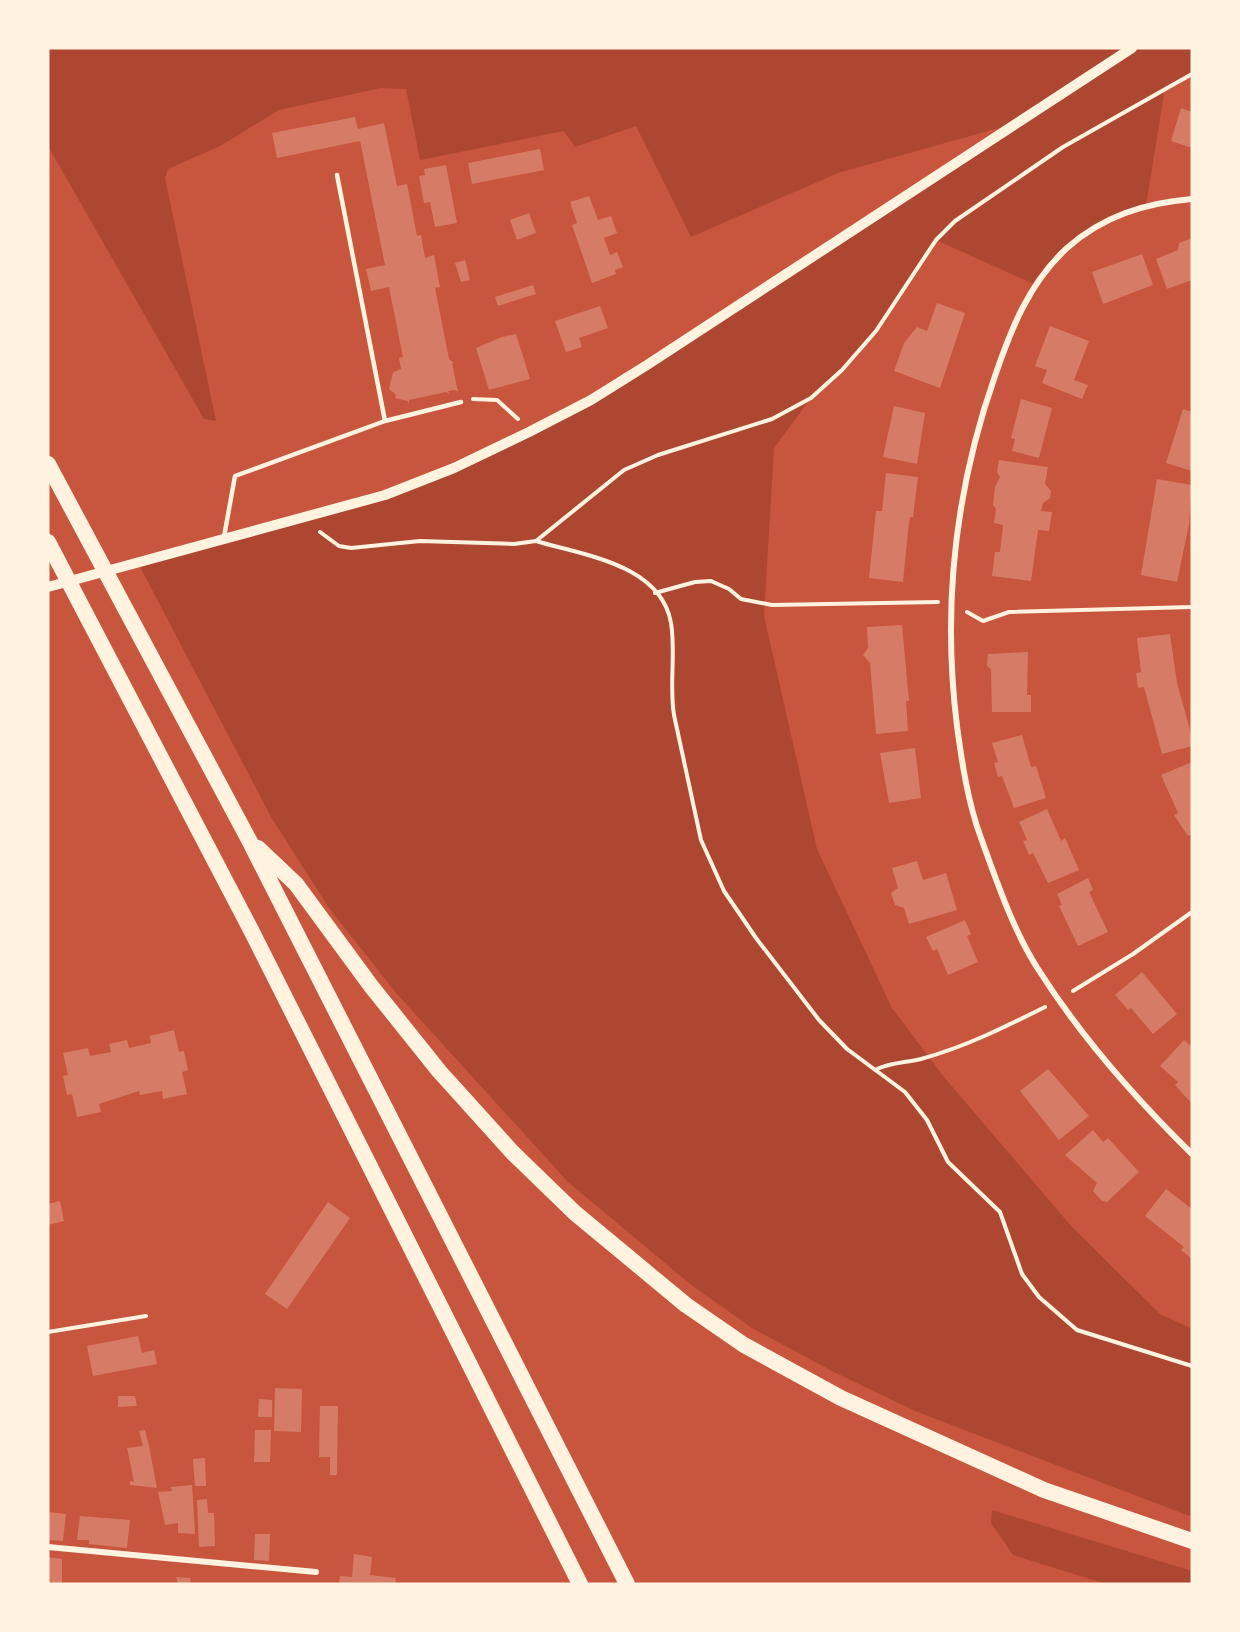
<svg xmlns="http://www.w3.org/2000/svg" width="1240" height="1632" viewBox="0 0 1240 1632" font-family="Barlow,sans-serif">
<rect width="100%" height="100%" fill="#c8553d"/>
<path fill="#ae4732" d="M 48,48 L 1192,48 L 1192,74 L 1165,88 L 1146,205 L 1115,216 L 1068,247 L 1036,285 L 936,240 L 876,331 L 842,370 L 811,398 L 774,448 L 764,616 L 817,849 L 892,1008 L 944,1077 L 1072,1227 L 1160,1314 L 1192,1329 L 1192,1517 L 915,1411 L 832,1371 L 752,1328 L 690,1284 L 568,1182 L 397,994 L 329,908 L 271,817 L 138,563 L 309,517 L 454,468 L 647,365 L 1013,124 L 838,173 L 691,237 L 636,126 L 575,147 L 564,131 L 420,160 L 406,89 L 381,88 L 279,110 L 220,146 L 168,169 L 165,178 L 216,421 L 204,419 L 48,146 Z
M 992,1510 L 1192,1571 L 1192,1584 L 1106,1584 L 1013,1555 L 991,1523 Z"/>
<path fill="#d67c66" d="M 1181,108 L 1192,112 L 1192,148 L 1171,141 Z
M 355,117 L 358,129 L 384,123 L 397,186 L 407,184 L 417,236 L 421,235 L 425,258 L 434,255 L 440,287 L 435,288 L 449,359 L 454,363 L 452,363 L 458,392 L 455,390 L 448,391 L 449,394 L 446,392 L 409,400 L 409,405 L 408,401 L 395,398 L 396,395 L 389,389 L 393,372 L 401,369 L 399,358 L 403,357 L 389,287 L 371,291 L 366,269 L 385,265 L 360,141 L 277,158 L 272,133 Z
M 540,149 L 544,170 L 472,184 L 468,163 Z
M 446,165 L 457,223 L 435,227 L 430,202 L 424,203 L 419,176 L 425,175 L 424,169 Z
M 589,196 L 598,220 L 611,216 L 617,233 L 604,238 L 610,255 L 617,252 L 623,267 L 615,270 L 616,274 L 592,283 L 572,225 L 577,223 L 570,202 Z
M 529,213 L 536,233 L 517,240 L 510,220 Z
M 1190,239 L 1192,240 L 1192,280 L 1167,289 L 1156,259 L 1178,250 L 1179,243 Z
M 1142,254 L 1153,285 L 1103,304 L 1092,272 Z
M 465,260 L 470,280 L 461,282 L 455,263 Z
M 533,285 L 536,294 L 498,306 L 495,297 Z
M 937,303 L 965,313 L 940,388 L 894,371 L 904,343 L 917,327 L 927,331 Z
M 600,306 L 608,328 L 579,338 L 582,347 L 566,352 L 555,321 Z
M 1050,326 L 1089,341 L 1074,380 L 1088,385 L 1082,399 L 1042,383 L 1047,370 L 1035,366 Z
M 516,334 L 530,379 L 489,390 L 476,348 L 502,337 Z
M 1021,399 L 1052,408 L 1039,458 L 1012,451 L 1015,439 L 1011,438 Z
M 894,406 L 925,413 L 917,464 L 883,457 Z
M 1183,409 L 1192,412 L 1192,471 L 1166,463 Z
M 999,460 L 1048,467 L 1045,484 L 1051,491 L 1050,498 L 1043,503 L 1041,511 L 1052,512 L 1049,531 L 1038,530 L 1031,581 L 992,576 L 995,552 L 1000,552 L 1003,525 L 994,523 L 996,509 L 993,505 L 995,487 L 1000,477 L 997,472 Z
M 886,473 L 918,477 L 913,517 L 910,517 L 908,531 L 903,582 L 869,578 L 876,511 L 882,511 Z
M 1157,479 L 1192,485 L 1189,524 L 1177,582 L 1141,575 Z
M 902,625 L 909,701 L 906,701 L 908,731 L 876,734 L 870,663 L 863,655 L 868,648 L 867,627 Z
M 1170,634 L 1177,683 L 1192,737 L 1192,746 L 1162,754 L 1144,687 L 1138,688 L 1136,673 L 1141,672 L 1137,638 Z
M 1028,652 L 1027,695 L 1031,695 L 1031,712 L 992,712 L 991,669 L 987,666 L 988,654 Z
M 1022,735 L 1031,767 L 1036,766 L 1046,798 L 1014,808 L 1002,776 L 998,777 L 994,763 L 998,762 L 992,743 Z
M 915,748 L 921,798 L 889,803 L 880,753 Z
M 1192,762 L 1192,834 L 1188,836 L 1174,815 L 1178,813 L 1161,775 Z
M 1047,809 L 1061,841 L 1065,838 L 1079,870 L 1048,883 L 1033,853 L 1029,855 L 1023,841 L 1027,840 L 1019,822 Z
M 917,861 L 923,880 L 946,873 L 957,910 L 909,924 L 904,908 L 895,905 L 891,893 L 898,888 L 892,868 Z
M 1088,878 L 1093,890 L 1089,892 L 1108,932 L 1078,946 L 1059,906 L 1062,905 L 1057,894 Z
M 965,920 L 971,934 L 967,936 L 978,962 L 948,975 L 937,949 L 933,951 L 926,937 Z
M 1142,972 L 1177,1014 L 1153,1034 L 1131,1008 L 1128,1010 L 1115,995 Z
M 174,1030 L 179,1052 L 184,1051 L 188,1070 L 182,1072 L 187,1094 L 163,1099 L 162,1091 L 140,1095 L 139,1091 L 99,1104 L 101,1112 L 77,1117 L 72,1094 L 67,1095 L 63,1076 L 68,1075 L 63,1053 L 88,1048 L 90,1056 L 111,1052 L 109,1044 L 127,1040 L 129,1048 L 151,1043 L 150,1036 Z
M 1184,1040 L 1192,1047 L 1192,1104 L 1175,1085 L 1178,1082 L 1160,1066 Z
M 1048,1069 L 1089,1116 L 1059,1140 L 1020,1091 Z
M 1093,1130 L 1103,1142 L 1108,1138 L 1139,1172 L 1107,1202 L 1102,1201 L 1093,1191 L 1097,1183 L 1065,1155 Z
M 1166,1189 L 1192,1209 L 1192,1259 L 1181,1250 L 1184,1247 L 1145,1216 Z
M 60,1201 L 64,1221 L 48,1225 L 48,1204 Z
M 328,1202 L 350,1218 L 287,1309 L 265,1294 Z
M 138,1336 L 142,1353 L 154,1350 L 157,1364 L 93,1376 L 87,1346 Z
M 275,1388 L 302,1389 L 301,1432 L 274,1431 Z
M 118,1396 L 135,1396 L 137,1406 L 118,1407 Z
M 259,1399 L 272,1400 L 272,1417 L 258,1417 Z
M 320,1406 L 338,1406 L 337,1475 L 330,1475 L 330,1457 L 319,1457 Z
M 145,1430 L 149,1446 L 157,1488 L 130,1485 L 130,1481 L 134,1482 L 127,1448 L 143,1446 L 139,1431 Z
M 255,1430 L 271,1430 L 270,1462 L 254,1462 Z
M 205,1458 L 206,1486 L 195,1486 L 193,1459 Z
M 192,1485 L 195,1534 L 178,1533 L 178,1523 L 165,1525 L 158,1492 L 172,1491 L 171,1487 Z
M 207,1499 L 208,1513 L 214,1513 L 215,1546 L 199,1547 L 197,1500 Z
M 48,1512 L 66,1514 L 63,1541 L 48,1540 Z
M 80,1516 L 130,1520 L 127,1548 L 89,1544 L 89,1540 L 77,1540 Z
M 255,1534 L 270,1534 L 269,1561 L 254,1560 Z
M 354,1554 L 372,1557 L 370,1575 L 396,1578 L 395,1584 L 339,1584 L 340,1576 L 352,1577 Z
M 48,1557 L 62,1559 L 62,1584 L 48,1584 Z
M 176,1577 L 190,1578 L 191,1584 L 178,1584 Z"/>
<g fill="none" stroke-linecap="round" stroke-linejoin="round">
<path stroke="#fff3e0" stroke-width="4" d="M 473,399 L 497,400 L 518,419
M 320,532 L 339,546 L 351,548 L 420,541 L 514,544 L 536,541 L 624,470 L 658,455 L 772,419 L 811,398 L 842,370 L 876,331 L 936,240 L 955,221 L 1063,147 L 1192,74
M 536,541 C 582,555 661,564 671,623 C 676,653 669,685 674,715 L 701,840 L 724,891 L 756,938 L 819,1020 L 847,1049 L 905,1092 L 927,1120 L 948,1162 L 1000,1212 L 1022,1274 L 1039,1297 L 1077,1330 L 1192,1366
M 655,593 L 695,582 L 711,581 L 729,589 L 741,599 L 772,605 L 938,602
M 967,612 L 983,621 L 1009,612 L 1192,607
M 1073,991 L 1133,954 L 1192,912
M 877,1069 C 893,1062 905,1063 921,1059 C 965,1047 1005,1027 1045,1007
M 48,1332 L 146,1316"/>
<path stroke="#fff3e0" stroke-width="4.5" d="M 337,175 L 385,421
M 224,537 L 235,476 L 385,421 L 461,402"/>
<path stroke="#fff3e0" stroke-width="6" d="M 1192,199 C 1145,203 1103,216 1067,248 C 1029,283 1011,329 995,376 C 955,490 942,606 957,726 C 962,763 968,803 981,838 C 997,882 1013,930 1038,969 C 1081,1037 1135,1098 1192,1154
M 48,1547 L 316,1572"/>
<path stroke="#fff3e0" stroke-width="10" d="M 48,587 L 385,495 L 454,468 L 529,432 L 591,400 L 647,365 L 1132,48"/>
<path stroke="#fff3e0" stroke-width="16" d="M 48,464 L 249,840 L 627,1584
M 48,542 L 251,930 L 580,1584
M 258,848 L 296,884 L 371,986 L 439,1071 L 512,1152 L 575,1213 L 686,1305 L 744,1345 L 841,1398 L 1044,1490 L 1192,1541"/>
</g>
<rect width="1240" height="1632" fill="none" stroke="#fff3e0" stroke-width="99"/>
</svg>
